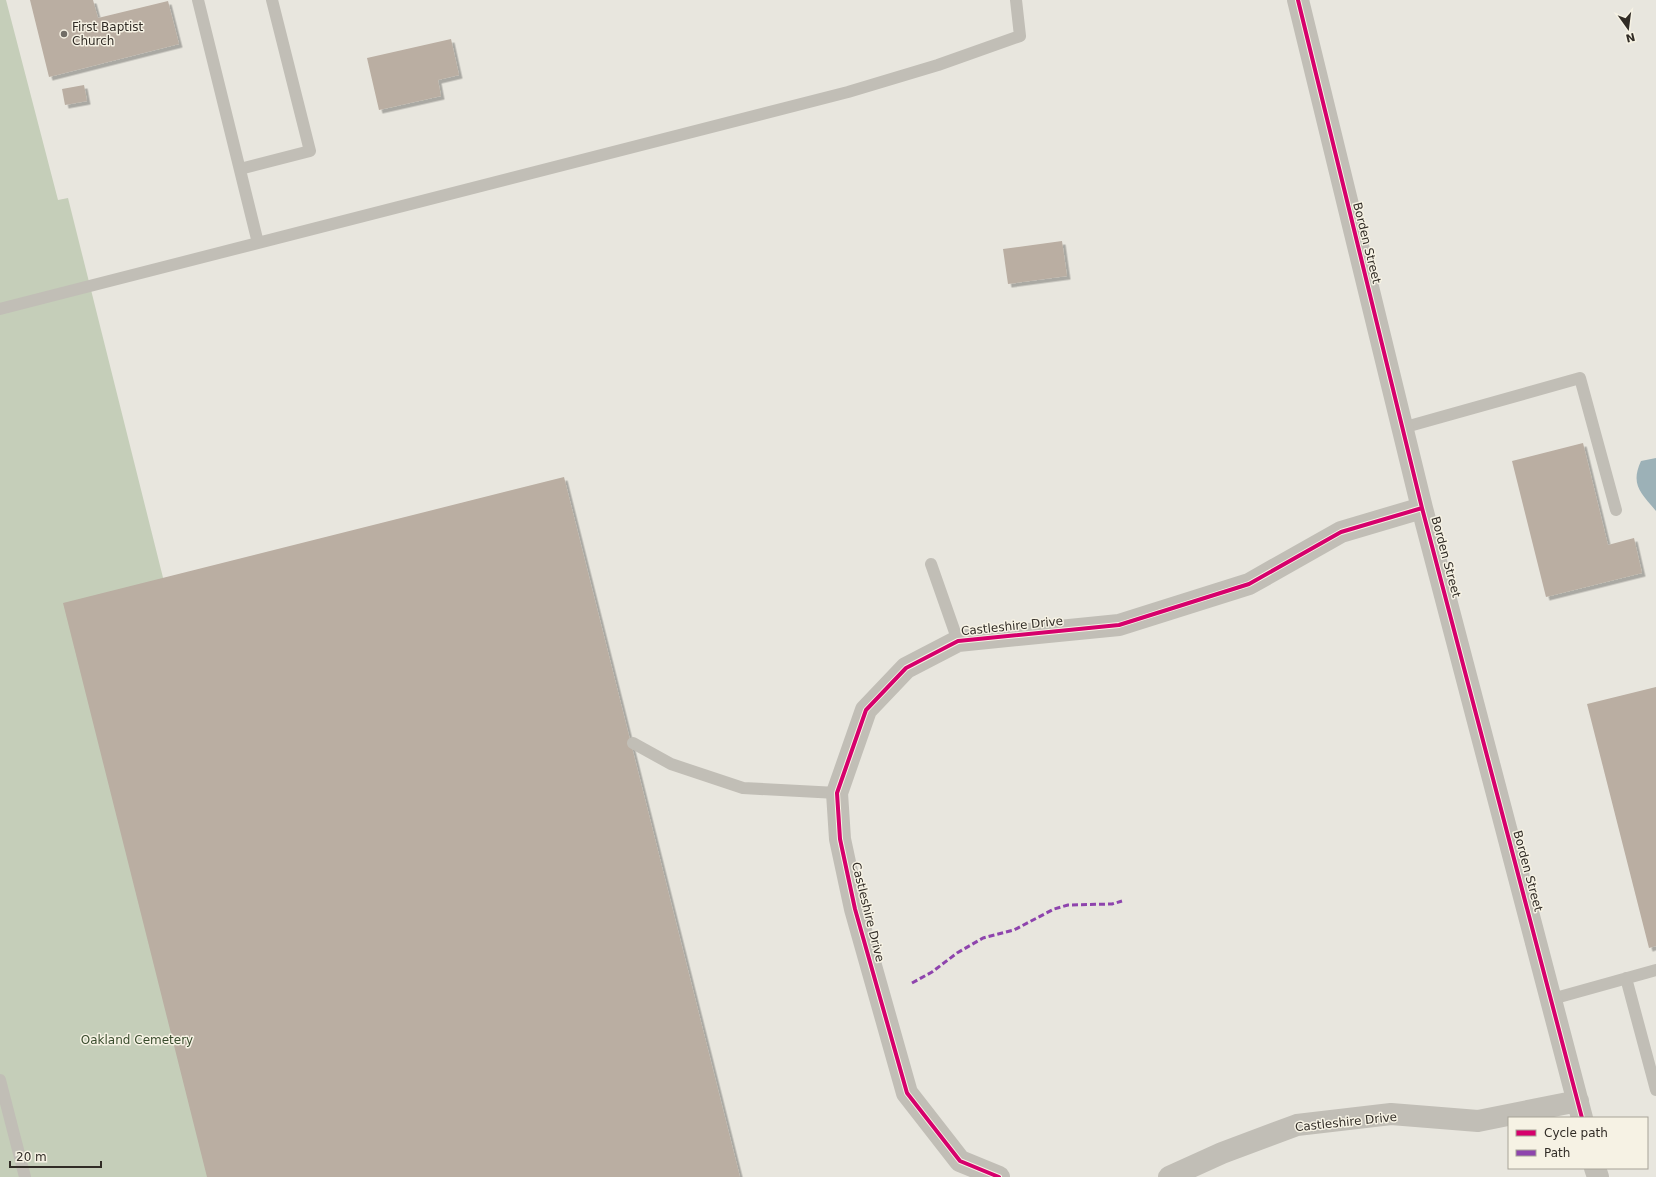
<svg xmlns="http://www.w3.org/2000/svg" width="1656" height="1177" font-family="'DejaVu Sans',sans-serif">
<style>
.green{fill:#c5ceb9}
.water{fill:#9cb1b7}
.building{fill:#baaea2;filter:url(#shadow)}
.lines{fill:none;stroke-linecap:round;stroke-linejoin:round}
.lane{stroke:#c1beb6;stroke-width:12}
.street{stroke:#c1beb6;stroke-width:22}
.quiet{stroke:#8e44ad;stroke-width:3;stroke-dasharray:6 3;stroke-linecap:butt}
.cycleway-casing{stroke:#f6f2e4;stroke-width:6}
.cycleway{stroke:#d6006c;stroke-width:4}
.poi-dot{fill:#716d66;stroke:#f6f2e4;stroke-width:1.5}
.labels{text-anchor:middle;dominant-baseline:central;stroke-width:3;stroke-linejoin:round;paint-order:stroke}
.poi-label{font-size:12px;fill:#312c26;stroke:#f6f2e4;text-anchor:start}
.street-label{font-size:12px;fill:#312c26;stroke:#f6f2e4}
.park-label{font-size:12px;fill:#394c2d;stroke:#f6f2e4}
</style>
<defs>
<filter id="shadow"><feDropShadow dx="3.5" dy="3.5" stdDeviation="0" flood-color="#0004"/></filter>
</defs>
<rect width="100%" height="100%" fill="#e8e6de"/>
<path class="green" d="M 0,0 L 6,0 L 58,200 L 68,198 L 313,1177 L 0,1177 Z"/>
<path class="water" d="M 1656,458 L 1656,511 C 1641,493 1630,485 1641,461 Z"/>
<path class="building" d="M 30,0 L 93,0 L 98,18 L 168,1 L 179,44 L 49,77 Z
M 451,39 L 459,75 L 438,80 L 441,96 L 379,110 L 367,58 Z
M 84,85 L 87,101 L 65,105 L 62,89 Z
M 1062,241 L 1067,276 L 1008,284 L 1003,249 Z
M 1583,443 L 1608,545 L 1634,538 L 1642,573 L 1546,597 L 1512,461 Z
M 564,477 L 740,1177 L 207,1177 L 63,603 Z
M 1656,687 L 1656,946 L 1649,948 L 1587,704 Z"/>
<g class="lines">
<path class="lane" d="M 198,0 L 258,243
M 240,169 L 310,151 L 272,0
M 0,309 L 848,92 L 938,65 L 1020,36 L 1016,0
M 1402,428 L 1580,378 L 1616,510
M 931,564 L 958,641
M 633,743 L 671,764 L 743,788 L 837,793
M 1626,978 L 1656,1090
M 1552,999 L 1656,970
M 0,1080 L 25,1177"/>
<path class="street" d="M 1298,0 L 1422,508 L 1582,1118
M 1595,1168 L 1598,1177
M 999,1177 L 960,1161 L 907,1093 L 855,909 L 840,839 L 837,793 L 866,710 L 906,668 L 958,641 L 1119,625 L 1249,584 L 1341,532 L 1422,508
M 1169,1177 L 1222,1153 L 1297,1125 L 1391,1114 L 1478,1121 L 1578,1101"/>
<path class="quiet" d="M 912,983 L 932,972 L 957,953 L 983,938 L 1014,930 L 1054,909 L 1068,905 L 1112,904 L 1122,901"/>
<g class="cycleway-casing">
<path id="cycleway" d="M 1298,0 L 1422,508 L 1582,1118
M 999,1177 L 960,1161 L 907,1093 L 855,909 L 840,839 L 837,793 L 866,710 L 906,668 L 958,641 L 1119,625 L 1249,584 L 1341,532 L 1422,508"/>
</g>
<use href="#cycleway" class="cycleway"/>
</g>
<circle class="poi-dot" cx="64" cy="34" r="4"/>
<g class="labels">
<g class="poi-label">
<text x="72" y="27">First Baptist<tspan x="72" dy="14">Church</tspan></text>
</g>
<g class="street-label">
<text transform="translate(1367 243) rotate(76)">Borden Street</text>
<text transform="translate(1446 557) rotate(75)">Borden Street</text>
<text transform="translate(1012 626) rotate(-6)">Castleshire Drive</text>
<text transform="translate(1528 871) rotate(75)">Borden Street</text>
<text transform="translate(868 912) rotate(76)">Castleshire Drive</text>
<text transform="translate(1346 1122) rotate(-6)">Castleshire Drive</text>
</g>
<g class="park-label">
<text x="137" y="1040">Oakland Cemetery</text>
</g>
</g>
<rect x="1508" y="1117" width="140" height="52" fill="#f6f2e4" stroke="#a7a398"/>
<rect x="1516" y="1130" width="20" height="6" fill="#d6006c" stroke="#a7a398"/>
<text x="1544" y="1137" font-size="12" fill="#312c26">Cycle path</text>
<rect x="1516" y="1150" width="20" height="6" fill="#8e44ad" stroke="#a7a398"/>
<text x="1544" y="1157" font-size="12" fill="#312c26">Path</text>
<g transform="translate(1628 28) rotate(166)" stroke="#f6f2e4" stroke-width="3" paint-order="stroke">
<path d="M0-3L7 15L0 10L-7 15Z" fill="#312c26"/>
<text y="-6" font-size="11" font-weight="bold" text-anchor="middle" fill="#312c26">N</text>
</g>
<path d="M10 1161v6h91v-6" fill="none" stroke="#312c26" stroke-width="2"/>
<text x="16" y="1161" font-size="12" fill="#312c26" stroke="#f6f2e4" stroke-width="3" paint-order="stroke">20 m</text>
</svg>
